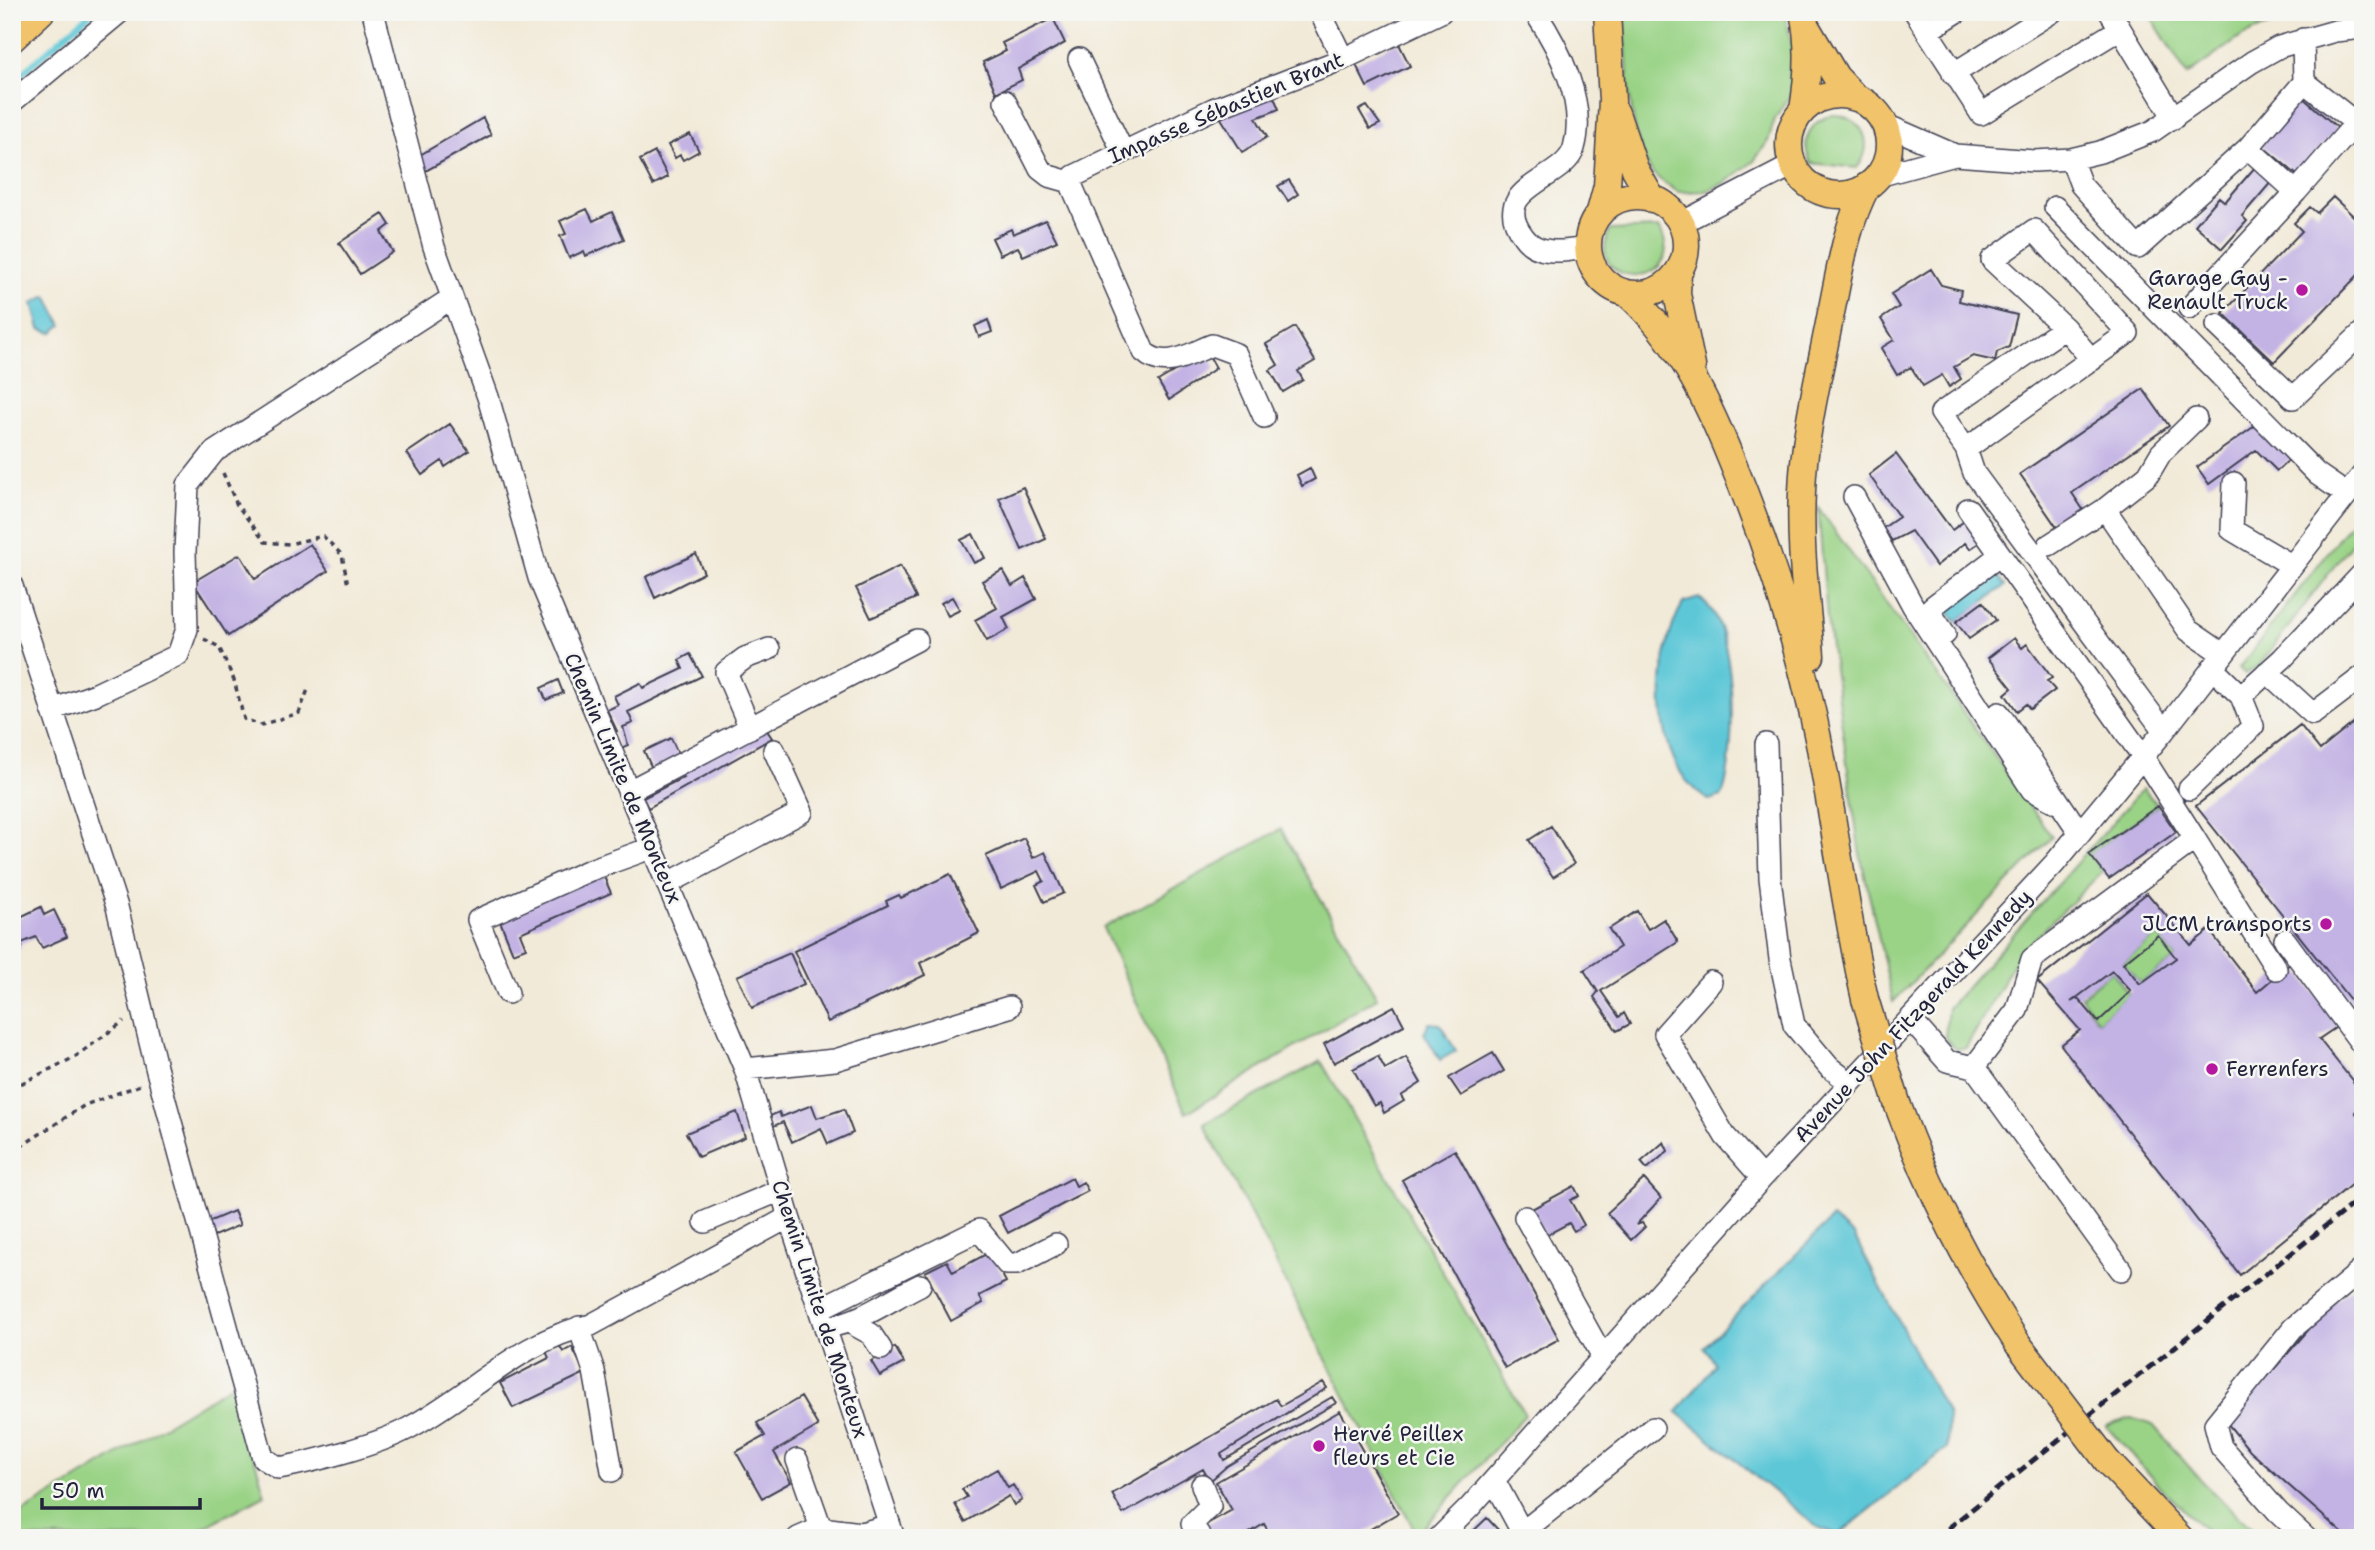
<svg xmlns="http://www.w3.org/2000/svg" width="2375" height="1550" font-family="'Shantell Sans',sans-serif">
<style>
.green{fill:#9ad386;stroke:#5e7a60;stroke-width:2}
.water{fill:#5dc7d7;stroke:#407489;stroke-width:2}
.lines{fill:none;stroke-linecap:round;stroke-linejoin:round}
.stream{stroke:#5dc7d7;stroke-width:6}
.building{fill:#c3b3e4;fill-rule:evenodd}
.minor-casing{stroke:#414053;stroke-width:24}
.major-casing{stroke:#414053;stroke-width:29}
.path{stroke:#414053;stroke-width:3.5;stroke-dasharray:5 5;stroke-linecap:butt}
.minor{stroke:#fff;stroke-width:21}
.major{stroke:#f1c36a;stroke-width:26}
.rail{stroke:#22223b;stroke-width:5;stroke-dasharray:10 5;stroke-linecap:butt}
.major-bridge-casing{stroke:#414053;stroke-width:29;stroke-linecap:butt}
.major-bridge{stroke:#f1c36a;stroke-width:26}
.poi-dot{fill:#b5179e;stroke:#f6f6f2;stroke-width:2.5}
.labels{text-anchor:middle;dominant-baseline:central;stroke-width:5;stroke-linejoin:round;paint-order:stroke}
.street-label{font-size:21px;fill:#22223b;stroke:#f6f6f2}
.poi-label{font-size:21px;fill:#22223b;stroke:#f6f6f2;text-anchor:end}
</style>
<rect width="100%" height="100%" fill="#f6f6f2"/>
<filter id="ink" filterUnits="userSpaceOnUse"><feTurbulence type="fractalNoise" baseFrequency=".0143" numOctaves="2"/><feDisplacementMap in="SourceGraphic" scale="14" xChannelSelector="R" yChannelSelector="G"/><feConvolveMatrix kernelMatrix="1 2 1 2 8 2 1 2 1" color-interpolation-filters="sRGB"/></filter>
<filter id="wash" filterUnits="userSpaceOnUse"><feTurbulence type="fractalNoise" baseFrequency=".00686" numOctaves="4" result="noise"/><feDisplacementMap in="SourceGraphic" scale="28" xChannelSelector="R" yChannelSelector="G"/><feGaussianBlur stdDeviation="1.57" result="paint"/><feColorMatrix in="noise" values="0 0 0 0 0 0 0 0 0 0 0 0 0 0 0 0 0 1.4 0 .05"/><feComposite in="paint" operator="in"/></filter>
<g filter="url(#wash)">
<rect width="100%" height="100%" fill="#f2ead8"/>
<path class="green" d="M 1625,12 L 1784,12 L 1797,64 L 1793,91 L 1775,119 L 1768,141 L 1754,161 L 1726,182 L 1706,191 L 1678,192 C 1670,186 1658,180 1652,172 C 1628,139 1626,53 1625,12 Z
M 2148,12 L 2303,12 L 2244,35 L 2187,75 Z
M 1831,115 C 1861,114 1877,143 1857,168 L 1811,163 C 1800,141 1809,123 1831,115 Z
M 1659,228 C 1693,289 1581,292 1610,230 Z
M 1818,507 L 2052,837 L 1893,1002 L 1859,849 L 1827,618 Z
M 2363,512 L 2363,537 L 2357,536 L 2258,667 L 2245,674 L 2239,668 L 2352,521 Z
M 2143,788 L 2158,806 L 2090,854 L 2103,871 L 2018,955 L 1966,1048 L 1956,1049 L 1945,1038 L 1948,1008 Z
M 1281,829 L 1377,998 L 1186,1113 L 1103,928 Z
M 2158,935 L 2176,958 L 2140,984 L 2123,963 Z
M 2112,971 L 2129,994 L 2098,1022 L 2081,997 Z
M 1321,1061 L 1525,1415 L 1417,1535 L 1204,1124 Z
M 233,1384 L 265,1495 L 184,1538 L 12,1538 L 12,1519 Z
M 2131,1418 L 2153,1425 L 2204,1484 L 2262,1538 L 2213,1538 L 2158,1485 L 2106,1426 Z"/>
<path class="water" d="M 47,296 L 62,325 L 52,333 L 40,329 L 33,303 Z
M 1996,572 L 2005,586 L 1956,622 L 1947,610 Z
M 1699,598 C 1740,621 1736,757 1722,796 L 1709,800 C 1649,767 1653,655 1683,603 Z
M 1429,1023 L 1440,1024 L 1456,1051 L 1440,1060 L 1424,1033 Z
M 1832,1218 L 1854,1236 L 1948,1415 L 1947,1448 L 1838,1535 L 1817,1527 L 1677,1412 L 1715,1364 L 1704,1347 Z"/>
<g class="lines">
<path class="stream" d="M 12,82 L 92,12"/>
</g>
<g id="blocks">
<path class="building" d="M 1053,18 L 1065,43 L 1018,69 L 1022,80 L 996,93 L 983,62 L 1006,51 L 1002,43 Z
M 1398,42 L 1410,66 L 1367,87 L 1355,63 Z
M 1273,95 L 1279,109 L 1256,118 L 1267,137 L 1242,152 L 1219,115 Z
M 2302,97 L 2338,128 L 2297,175 L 2261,145 Z
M 1367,106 L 1380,124 L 1370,129 L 1359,110 Z
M 483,118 L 491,135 L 420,174 L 415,158 Z
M 690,134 L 699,151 L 683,160 L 680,155 L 675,158 L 668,145 Z
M 655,152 L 668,177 L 653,185 L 640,160 Z
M 2256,166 L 2272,181 L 2242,216 L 2247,221 L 2222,249 L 2195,225 L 2219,197 L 2225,202 Z
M 1289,180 L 1298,194 L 1288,201 L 1278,186 Z
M 2333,197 L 2363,225 L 2363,270 L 2274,362 L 2223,313 L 2302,231 L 2294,223 L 2310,207 L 2317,213 Z
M 587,209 L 593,221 L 612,212 L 624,239 L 586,256 L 584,251 L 569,258 L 560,236 L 566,234 L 560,221 Z
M 383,214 L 390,225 L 381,232 L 393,252 L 360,274 L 339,243 Z
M 1046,220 L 1057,241 L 1023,256 L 1018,247 L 1000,255 L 992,238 L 1011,229 L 1013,234 Z
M 1931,269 L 1941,285 L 1961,290 L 1959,301 L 2017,315 L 2009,347 L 1997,352 L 1995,361 L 1973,356 L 1954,367 L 1961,379 L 1949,387 L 1942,375 L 1923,386 L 1911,367 L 1897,375 L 1881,348 L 1894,340 L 1881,319 L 1899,307 L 1891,294 Z
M 988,320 L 992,332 L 979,337 L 975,326 Z
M 1295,327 L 1315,361 L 1298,371 L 1303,380 L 1283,392 L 1270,370 L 1278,365 L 1266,344 Z
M 1207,352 L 1216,368 L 1169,400 L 1158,381 Z
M 2143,389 L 2169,426 L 2072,493 L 2084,511 L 2058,529 L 2020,474 Z
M 2259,423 L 2292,457 L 2277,471 L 2256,450 L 2209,484 L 2197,467 Z
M 450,424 L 469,451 L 445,467 L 442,461 L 422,475 L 407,453 Z
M 1896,454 L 1952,530 L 1967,519 L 1983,540 L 1970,549 L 1965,543 L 1936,566 L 1911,531 L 1892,541 L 1883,528 L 1899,517 L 1869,475 Z
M 1310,468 L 1315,479 L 1302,486 L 1297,475 Z
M 1023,487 L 1046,539 L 1022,550 L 999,498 Z
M 973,534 L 985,558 L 974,563 L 961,540 Z
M 310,544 L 328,571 L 228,636 L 193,582 L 240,554 L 255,579 Z
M 696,554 L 704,573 L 655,598 L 646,577 Z
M 900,566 L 916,598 L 871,618 L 856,588 Z
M 1003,570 L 1012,586 L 1025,578 L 1036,599 L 1003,617 L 1009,629 L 987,641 L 975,620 L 997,608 L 982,581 Z
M 952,597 L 960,610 L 948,616 L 941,603 Z
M 1983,602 L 1996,620 L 1969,639 L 1956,622 Z
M 2014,638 L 2022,648 L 2027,644 L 2052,678 L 2047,681 L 2055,690 L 2030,709 L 2026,704 L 2017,711 L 2005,694 L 2012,688 L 1988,658 Z
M 690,654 L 702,676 L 628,712 L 633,723 L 623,727 L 628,745 L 619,749 L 613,732 L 617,731 L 607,710 L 618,705 L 614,696 L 640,683 L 643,688 L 683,669 L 679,660 Z
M 558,680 L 563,693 L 546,700 L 541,688 Z
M 2363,715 L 2363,1016 L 2196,806 L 2300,725 L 2320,750 Z
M 766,729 L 772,738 L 648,808 L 643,798 L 684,777 L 680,770 Z
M 671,738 L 681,760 L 654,773 L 644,751 Z
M 2158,806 L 2176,832 L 2109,879 L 2089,854 Z
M 1551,826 L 1574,864 L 1553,877 L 1529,840 Z
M 1024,838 L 1033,858 L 1045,852 L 1064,893 L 1044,902 L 1036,885 L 1044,881 L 1039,871 L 1001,889 L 986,856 Z
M 602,872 L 611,893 L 520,933 L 526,948 L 513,953 L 498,916 Z
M 950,874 L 979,933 L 920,963 L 925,975 L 828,1022 L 794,951 L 888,905 L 886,901 L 899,895 L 901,898 Z
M 2147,893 L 2191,945 L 2209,930 L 2257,992 L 2292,962 L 2338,1026 L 2319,1039 L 2363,1094 L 2363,1104 L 2355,1112 L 2363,1121 L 2363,1175 L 2240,1275 L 2061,1045 L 2080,1030 L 2037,981 ZM 2158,935 L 2176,958 L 2140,984 L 2123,963 ZM 2112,971 L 2131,991 L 2098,1022 L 2078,998 L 2071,1002 Z
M 41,907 L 44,915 L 54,910 L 67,937 L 42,948 L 36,937 L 19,944 L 22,947 L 12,951 L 12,921 Z
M 1637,911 L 1648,929 L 1664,919 L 1678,942 L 1601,991 L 1619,1017 L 1624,1013 L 1630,1024 L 1617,1031 L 1594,997 L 1598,992 L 1584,970 L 1620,947 L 1609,929 Z
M 790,953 L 804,984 L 752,1008 L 737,976 Z
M 1394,1006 L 1404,1025 L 1334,1063 L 1324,1044 Z
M 1493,1053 L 1504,1071 L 1461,1096 L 1449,1078 Z
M 1378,1056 L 1385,1069 L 1406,1057 L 1421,1083 L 1401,1096 L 1404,1101 L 1384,1113 L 1380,1103 L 1374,1106 L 1353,1069 Z
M 812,1105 L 817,1118 L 844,1109 L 853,1133 L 828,1144 L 821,1128 L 792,1142 L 783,1122 L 771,1127 L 768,1117 L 779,1112 L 781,1117 Z
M 737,1112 L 745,1137 L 698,1157 L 686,1133 Z
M 1664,1142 L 1668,1151 L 1647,1169 L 1641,1162 Z
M 1455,1150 L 1559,1339 L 1505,1368 L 1402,1180 Z
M 1072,1178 L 1076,1186 L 1083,1182 L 1088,1191 L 1008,1233 L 999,1216 Z
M 1644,1179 L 1661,1198 L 1636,1225 L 1642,1223 L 1645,1227 L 1631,1240 L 1607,1213 Z
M 1574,1186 L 1579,1196 L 1570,1200 L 1584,1225 L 1574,1231 L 1569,1223 L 1545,1236 L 1530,1210 Z
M 234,1211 L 240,1225 L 214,1236 L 208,1222 Z
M 990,1252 L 1006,1282 L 979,1296 L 983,1303 L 951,1321 L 925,1272 L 947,1261 L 953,1272 Z
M 2363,1280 L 2363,1538 L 2348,1538 L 2250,1451 L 2227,1423 L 2331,1304 Z
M 558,1343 L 563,1352 L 572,1347 L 585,1373 L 513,1408 L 500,1383 L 549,1358 L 545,1349 Z
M 895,1347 L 904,1363 L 880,1376 L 871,1361 Z
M 1323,1382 L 1327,1388 L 1221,1454 L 1224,1460 L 1332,1397 L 1336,1403 L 1227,1466 L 1210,1481 L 1203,1469 L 1123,1514 L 1112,1494 L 1276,1399 L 1281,1406 Z
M 801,1397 L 818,1426 L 774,1452 L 791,1482 L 762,1498 L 736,1452 L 765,1436 L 757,1423 Z
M 1340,1411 L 1398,1513 L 1355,1538 L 1272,1538 L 1264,1524 L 1246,1535 L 1248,1538 L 1213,1538 L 1205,1525 L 1232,1510 L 1216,1482 Z
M 997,1469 L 1008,1488 L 1013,1485 L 1022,1500 L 1014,1505 L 1009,1496 L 965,1522 L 955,1504 L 967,1497 L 962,1489 Z
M 1487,1518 L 1502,1534 L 1498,1538 L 1466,1538 Z"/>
</g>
</g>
<g filter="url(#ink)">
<use href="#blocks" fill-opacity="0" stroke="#414053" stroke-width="2"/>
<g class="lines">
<g class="minor-casing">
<path id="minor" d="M 373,12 L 434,247 L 488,397 L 539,578 L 745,1069 L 789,1217 L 894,1538
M 1320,12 L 1343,59
M 1535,12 C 1559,48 1587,103 1574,148 C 1565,181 1487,187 1523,236 C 1537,257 1566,251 1587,248
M 1915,12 L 1927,31
M 1957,12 L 1927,31 L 1981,114 L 2120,29
M 2110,12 L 2174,118
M 2303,39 L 2304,82
M 1079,59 L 1122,150
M 1953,74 L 2052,12
M 1005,101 L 1040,169 L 1049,176 L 1070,182
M 12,102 L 120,12
M 1884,124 L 1955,155
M 2071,159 L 2081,185 L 2138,248 L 2248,148 L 2304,82 L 2356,123 L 2296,192 L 2248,148
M 1878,176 L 1955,155 L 2034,161 L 2071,159 L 2100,152 L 2153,131 L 2252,62 L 2279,47 L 2335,31 L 2363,28
M 2055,207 L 2317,474 L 2346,494
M 1681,223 L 1793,165
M 2189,308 L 2296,192
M 2217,325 L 2293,398 L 2363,332
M 2065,328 L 2092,360
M 1264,417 L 1236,354 L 1212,345 C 1189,354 1165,371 1144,352 L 1070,182 L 1074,176 L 1213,109 L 1343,59 L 1441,12
M 2196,419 L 2161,453 L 2148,475 L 2105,509 L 2188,630 L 2223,654
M 1966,449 L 1941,413 L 2065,328 L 1992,260 L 2034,230 L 2128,333 L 1966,449 L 1974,473 L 2164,731
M 2234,483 L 2232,530 L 2291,565
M 1854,497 L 1913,606 L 2032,790 L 2061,805
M 1968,509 L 2143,757 L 2195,839 L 2032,959 L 2017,1010 L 1974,1067
M 2049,545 L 2105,509
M 12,586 L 117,907 L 157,1071 L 263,1458 L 279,1468 C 312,1462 377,1445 407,1429 C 469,1397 521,1339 591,1325 L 789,1217
M 1945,634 L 1934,618 L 1932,607 L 2000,555
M 2212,668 L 2241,696 L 2282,659 L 2363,573
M 2267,672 L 2313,714 L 2363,676
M 52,710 L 96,694 L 178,655 L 187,629 L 185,552 L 188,485 L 214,452 L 452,298
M 1999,713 L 2080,833
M 750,728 L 726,672 L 745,658 L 769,649
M 1766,744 L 1770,878 L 1780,959 L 1794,1025 L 1829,1067 L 1850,1083
M 2189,789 L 2253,726 L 2241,696
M 629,791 L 917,640
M 2195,839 L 2276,969
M 667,884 L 802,812 L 774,750
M 2285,940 L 2363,1046
M 1711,982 L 1665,1034 L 1725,1136 L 1762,1178
M 508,993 L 478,920 L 590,870 L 651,848
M 1910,1019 L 1947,1061 L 1974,1067 L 2121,1270
M 745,1069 L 835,1060 L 1009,1007
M 1525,1217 L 1603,1357
M 705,1222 L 781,1190
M 821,1308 L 979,1230 L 1007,1264 L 1017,1264 L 1056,1244
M 851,1323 L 871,1334 L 881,1349
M 579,1327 L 594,1371 L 612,1471
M 827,1327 C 861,1322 889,1300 920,1285
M 797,1460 L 821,1528
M 1494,1480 L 1521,1530 L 1529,1537
M 798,1538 L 821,1528 L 861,1533 L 890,1525
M 1201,1538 L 1192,1524 L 1210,1506 L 1202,1485
M 1439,1538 L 1470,1507 L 1762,1178 L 2055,863 L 2164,731 L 2363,474
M 1515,1538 L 1653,1428
M 2306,1538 L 2278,1512 L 2221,1447 L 2215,1424 L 2293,1328 L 2363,1269"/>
</g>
<g class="major-casing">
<path id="major" d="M 1807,28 L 1836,77 L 1856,98
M 12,39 L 41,12
M1789 145a50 50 0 1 1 100 0a50 50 0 1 1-100 0Z
M 1803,110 C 1808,79 1810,44 1803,12
M 1616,113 L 1635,169 L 1652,199
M1588 245a49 49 0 1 1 98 0a49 49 0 1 1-98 0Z
M 1600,212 L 1607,186 L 1612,101 L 1607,12
M 1678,273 L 1677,294 L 1692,366
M 1628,294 C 1678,339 1706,398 1731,459 C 1770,553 1800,648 1820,748 C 1836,832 1846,916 1865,999
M 1811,656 C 1807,602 1799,546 1802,492 C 1804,431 1820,372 1831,313 C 1840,270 1846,225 1867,186
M 1898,1106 C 1931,1195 1967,1265 2018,1344
M 2107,1461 L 2180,1538"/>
</g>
<path class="path" d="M 223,473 L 237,505 L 265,542 L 289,544 L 323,536 L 342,555 L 348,585
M 204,639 L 219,647 L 234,680 L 244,719 L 261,725 L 299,713 L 309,687
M 12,1088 L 75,1057 L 124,1021
M 12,1152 L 85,1105 L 140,1085"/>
<use href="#minor" class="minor"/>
<use href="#major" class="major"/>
<path class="rail" d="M 1936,1538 L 2363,1196"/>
<g class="major-bridge-casing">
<path id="major-bridge" d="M 1865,999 L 1898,1106
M 2018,1344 L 2107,1461"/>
</g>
<use href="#major-bridge" class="major-bridge"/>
</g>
</g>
<g class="poi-dot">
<circle cx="2302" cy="290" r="7"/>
<circle cx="2326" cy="924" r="7"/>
<circle cx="2212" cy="1069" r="7"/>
<circle cx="1319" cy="1446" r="7"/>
</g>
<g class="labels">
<g class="street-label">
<text transform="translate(1226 108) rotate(-23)">Impasse Sébastien Brant</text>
<text transform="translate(623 778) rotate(67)">Chemin Limite de Monteux</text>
<text transform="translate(1913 1016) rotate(-47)">Avenue John Fitzgerald Kennedy</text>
<text transform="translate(820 1309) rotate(72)">Chemin Limite de Monteux</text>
</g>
<g class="poi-label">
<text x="2288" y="278">Garage Gay -<tspan x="2288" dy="24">Renault Truck</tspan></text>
<text x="2312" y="924">JLCM transports</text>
<text x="2226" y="1069" text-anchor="start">Ferrenfers</text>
<text x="1333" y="1434" text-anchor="start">Hervé Peillex<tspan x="1333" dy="24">fleurs et Cie</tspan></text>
</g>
</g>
<rect width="2375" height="1550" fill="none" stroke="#f6f6f2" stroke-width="42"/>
<path d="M42 1498v10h158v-10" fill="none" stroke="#22223b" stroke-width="3.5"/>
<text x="52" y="1498" font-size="21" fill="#22223b" stroke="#f6f6f2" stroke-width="5" paint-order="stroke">50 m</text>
</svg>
